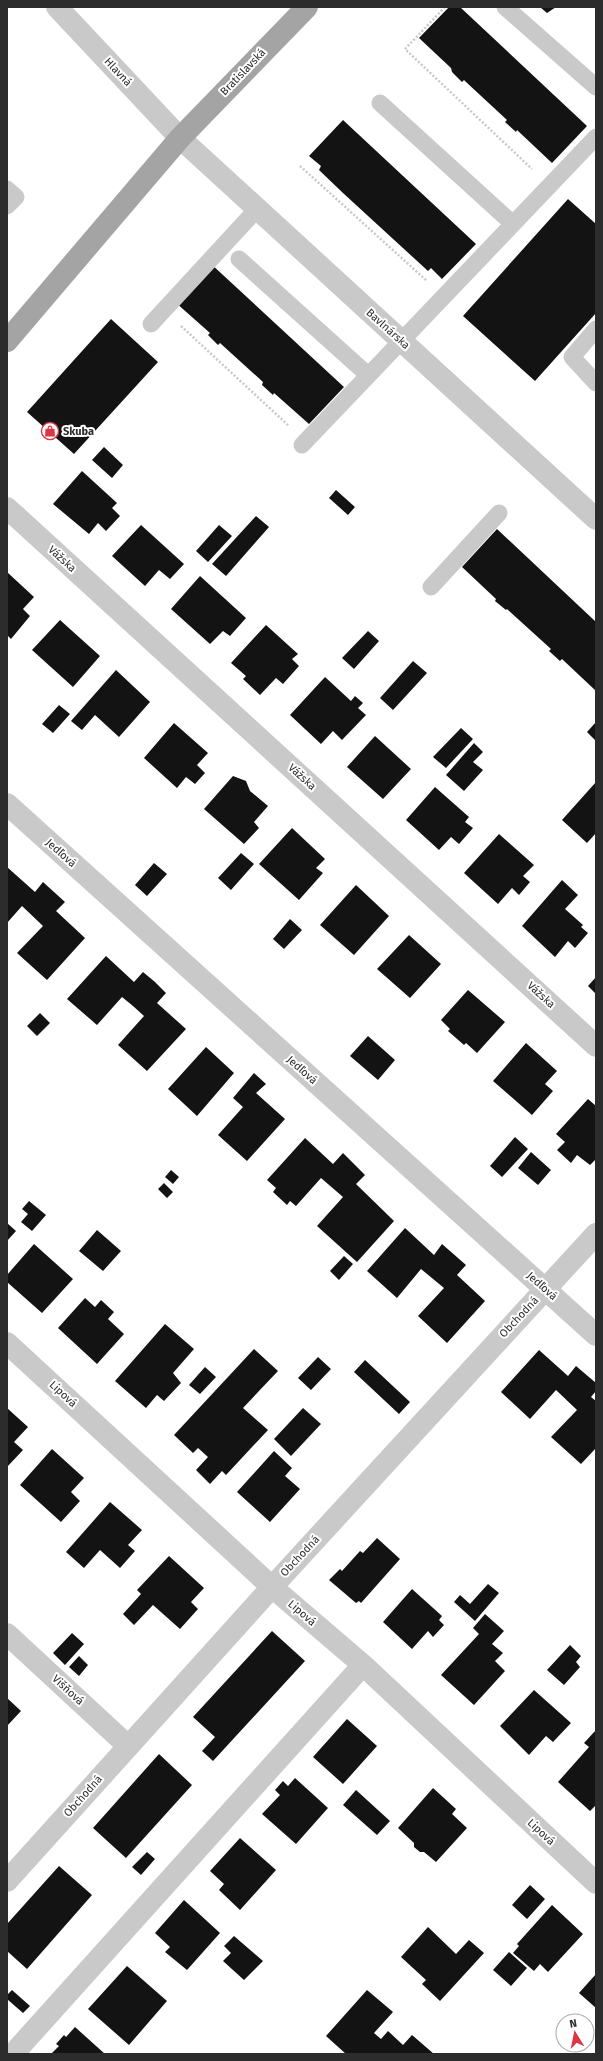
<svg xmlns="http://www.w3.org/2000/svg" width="603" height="2061" font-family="'Fira Sans',sans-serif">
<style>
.building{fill:#131313}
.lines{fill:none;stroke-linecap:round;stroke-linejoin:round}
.path{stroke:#c9c9c9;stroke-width:2.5;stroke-dasharray:2 2;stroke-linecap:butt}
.lane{stroke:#c9c9c9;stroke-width:17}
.street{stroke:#c9c9c9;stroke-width:22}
.primary{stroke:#a4a4a4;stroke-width:22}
.labels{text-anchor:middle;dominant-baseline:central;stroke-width:4;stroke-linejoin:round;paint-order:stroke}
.street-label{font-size:11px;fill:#2c2c2c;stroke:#fff}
.poi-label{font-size:11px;font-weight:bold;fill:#2c2c2c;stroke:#fff;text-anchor:start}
</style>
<rect width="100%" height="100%" fill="#fff"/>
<path class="building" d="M 449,7 L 460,7 L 587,126 L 552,163 L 517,130 L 516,132 L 505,122 L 507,120 L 466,82 L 464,80 L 462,82 L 452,72 L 451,68 L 419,38 Z
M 540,7 L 556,7 L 547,13 Z
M 343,120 L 476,244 L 442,279 L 431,268 L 428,271 L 343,193 L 319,170 L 321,166 L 309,156 Z
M 568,199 L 596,224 L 596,313 L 535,381 L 463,316 Z
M 210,263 L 344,387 L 309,424 L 274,393 L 273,395 L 262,385 L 263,382 L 220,343 L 218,345 L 208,335 L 210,333 L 175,302 Z
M 111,319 L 158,362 L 74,454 L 27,412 Z
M 104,447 L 123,465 L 112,478 L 92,460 Z
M 82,471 L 117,503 L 112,508 L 120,516 L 106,531 L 98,523 L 89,534 L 53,504 Z
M 336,490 L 355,507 L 348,515 L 329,498 Z
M 256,516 L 269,527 L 226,576 L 212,564 Z
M 141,525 L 184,564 L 170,579 L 159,570 L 145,586 L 112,556 Z
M 219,525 L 232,536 L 208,562 L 196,551 Z
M 497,529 L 596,622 L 596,691 L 562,659 L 560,661 L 549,651 L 551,649 L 507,609 L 506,610 L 495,601 L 496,599 L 462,567 Z
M 7,572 L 34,597 L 23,609 L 30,616 L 11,639 L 7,635 Z
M 200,576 L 246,618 L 230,636 L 223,631 L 210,644 L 171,609 Z
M 60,620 L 100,656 L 73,687 L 32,650 Z
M 266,625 L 298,654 L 292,659 L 299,666 L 283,684 L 276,678 L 260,695 L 243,679 L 246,676 L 231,663 Z
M 368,631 L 379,641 L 354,669 L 342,658 Z
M 413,661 L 427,673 L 393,710 L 380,698 Z
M 116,670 L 150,702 L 119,737 L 95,715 L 82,730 L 71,721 Z
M 325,677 L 351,701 L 355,696 L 363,703 L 358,708 L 366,715 L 342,740 L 333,731 L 321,744 L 290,715 Z
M 59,705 L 70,714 L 53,733 L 42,724 Z
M 596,722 L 596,741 L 587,732 Z
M 174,723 L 208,753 L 197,765 L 205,773 L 195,784 L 186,777 L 177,788 L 144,758 Z
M 461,728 L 473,739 L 446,768 L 433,757 Z
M 375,736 L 411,769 L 383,799 L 347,767 Z
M 474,743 L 483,752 L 473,762 L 483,770 L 464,791 L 446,775 Z
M 233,776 L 246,781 L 250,791 L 268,806 L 254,822 L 259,828 L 244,844 L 204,809 Z
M 596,782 L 596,833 L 587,843 L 562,820 Z
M 435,787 L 469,817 L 465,822 L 473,828 L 459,844 L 451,837 L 439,850 L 406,820 Z
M 292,828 L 325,859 L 316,868 L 323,873 L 299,900 L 259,864 Z
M 499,834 L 534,865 L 523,876 L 530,882 L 519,895 L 512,888 L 498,904 L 464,873 Z
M 241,853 L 254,864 L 231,890 L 218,878 Z
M 154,863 L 167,874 L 147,896 L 135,885 Z
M 7,867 L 35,892 L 43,882 L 65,902 L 56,911 L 85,938 L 47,980 L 17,953 L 43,926 L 22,906 L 7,923 Z
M 562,880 L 578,895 L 565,909 L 583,925 L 581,927 L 588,933 L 575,948 L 568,941 L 555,957 L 522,926 Z
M 356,885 L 389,916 L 354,955 L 320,925 Z
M 290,919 L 302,930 L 284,949 L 273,939 Z
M 409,935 L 441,964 L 410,998 L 377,969 Z
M 106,956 L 134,982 L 143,972 L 155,982 L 166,993 L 157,1003 L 186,1029 L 147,1071 L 118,1045 L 144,1016 L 133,1006 L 122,997 L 97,1025 L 67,999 Z
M 596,977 L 596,994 L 588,986 Z
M 468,990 L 505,1022 L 477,1053 L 466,1043 L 464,1045 L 448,1031 L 450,1029 L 441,1020 Z
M 40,1013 L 50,1023 L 37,1036 L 27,1026 Z
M 368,1036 L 395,1060 L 378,1080 L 350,1056 Z
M 526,1043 L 557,1071 L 545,1084 L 553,1091 L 532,1115 L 493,1081 Z
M 206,1047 L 234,1073 L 197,1116 L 168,1089 Z
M 254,1073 L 266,1084 L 256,1093 L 285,1119 L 247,1161 L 218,1135 L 243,1107 L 233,1098 Z
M 588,1099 L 596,1106 L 596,1159 L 590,1165 L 577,1155 L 571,1163 L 557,1150 L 565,1142 L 556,1134 Z
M 515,1137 L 528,1149 L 502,1177 L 490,1166 Z
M 305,1138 L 333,1164 L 343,1153 L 365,1175 L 356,1184 L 394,1221 L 357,1262 L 317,1226 L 343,1197 L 321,1178 L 296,1206 L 290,1201 L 287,1205 L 273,1192 L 276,1188 L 267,1180 Z
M 531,1152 L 551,1170 L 538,1185 L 518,1168 Z
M 171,1170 L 179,1177 L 173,1184 L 165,1177 Z
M 164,1183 L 173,1192 L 167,1198 L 158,1189 Z
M 29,1201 L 46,1215 L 32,1231 L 21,1222 L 28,1214 L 22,1209 Z
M 7,1223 L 16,1231 L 7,1241 Z
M 405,1228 L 434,1255 L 442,1244 L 466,1265 L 457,1275 L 485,1301 L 447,1343 L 418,1316 L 444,1288 L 421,1269 L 397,1298 L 367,1271 Z
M 97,1230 L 121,1251 L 103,1271 L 79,1251 Z
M 34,1244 L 73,1279 L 42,1313 L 7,1282 L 7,1275 Z
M 344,1256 L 353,1264 L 339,1280 L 330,1271 Z
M 85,1298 L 95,1307 L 101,1300 L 114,1312 L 108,1319 L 124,1334 L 97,1364 L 58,1328 Z
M 165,1324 L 194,1349 L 173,1373 L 181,1383 L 164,1401 L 157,1395 L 146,1408 L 115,1381 Z
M 254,1349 L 278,1371 L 243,1408 L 268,1430 L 226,1475 L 222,1471 L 210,1484 L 196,1470 L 208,1457 L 198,1448 L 193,1453 L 174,1435 Z
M 539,1350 L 568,1376 L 576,1366 L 596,1383 L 596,1391 L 591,1397 L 596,1401 L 596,1448 L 581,1464 L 551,1437 L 577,1410 L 556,1390 L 530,1419 L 501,1392 Z
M 318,1357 L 331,1369 L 311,1390 L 298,1378 Z
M 365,1360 L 410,1402 L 399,1414 L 354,1372 Z
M 205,1367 L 216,1377 L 200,1394 L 189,1385 Z
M 7,1408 L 28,1427 L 14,1442 L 23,1450 L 7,1467 Z
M 303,1408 L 321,1424 L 291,1456 L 274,1439 Z
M 52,1449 L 84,1478 L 71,1492 L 80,1501 L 61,1522 L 20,1485 Z
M 274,1451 L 292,1468 L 285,1476 L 300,1489 L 270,1522 L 237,1492 Z
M 110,1502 L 142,1530 L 128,1545 L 135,1551 L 120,1568 L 100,1550 L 84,1568 L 66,1552 Z
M 377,1538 L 400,1559 L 361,1603 L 359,1601 L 356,1603 L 329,1580 L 340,1569 L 342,1571 L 360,1551 L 363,1553 Z
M 169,1556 L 204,1588 L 191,1602 L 198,1609 L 180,1629 L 153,1605 L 134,1625 L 123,1614 L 141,1594 L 137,1590 Z
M 488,1584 L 499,1593 L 475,1621 L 454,1602 L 460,1595 L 470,1604 Z
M 412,1589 L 442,1616 L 439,1620 L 444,1625 L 433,1637 L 428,1631 L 412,1649 L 383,1622 Z
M 485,1614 L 504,1631 L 492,1644 L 503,1653 L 495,1661 L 505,1671 L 474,1705 L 441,1675 L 479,1634 L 473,1628 Z
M 272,1631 L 305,1661 L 213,1761 L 202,1751 L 215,1737 L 193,1717 Z
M 72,1633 L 84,1644 L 65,1665 L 53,1653 Z
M 570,1645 L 581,1656 L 576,1662 L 580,1667 L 564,1685 L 547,1670 Z
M 79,1656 L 88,1665 L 79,1676 L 69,1667 Z
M 534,1690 L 571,1723 L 553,1742 L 546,1736 L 529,1755 L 500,1726 Z
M 7,1698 L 21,1711 L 7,1726 Z
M 347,1719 L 377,1746 L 343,1784 L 313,1757 Z
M 596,1730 L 596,1805 L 590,1811 L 558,1782 L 589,1747 L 584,1743 Z
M 159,1754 L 192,1785 L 126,1858 L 93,1828 Z
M 295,1778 L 328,1808 L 296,1844 L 262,1814 L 280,1795 L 275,1790 L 283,1781 L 288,1786 Z
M 433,1788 L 456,1809 L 452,1814 L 467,1828 L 436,1862 L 424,1852 L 420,1852 L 414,1847 L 414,1843 L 398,1828 Z
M 356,1790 L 390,1821 L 377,1835 L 343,1805 Z
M 240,1838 L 276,1870 L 240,1910 L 219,1890 L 224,1884 L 210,1871 Z
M 147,1852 L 155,1859 L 141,1875 L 132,1867 Z
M 59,1866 L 92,1895 L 27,1969 L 7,1951 L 7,1924 Z
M 530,1885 L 545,1899 L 527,1919 L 512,1905 Z
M 184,1900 L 220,1933 L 187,1970 L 165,1952 L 170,1947 L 155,1933 Z
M 552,1905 L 583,1934 L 548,1972 L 540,1964 L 534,1971 L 513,1953 L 519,1946 L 517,1944 Z
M 428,1927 L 456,1954 L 469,1940 L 484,1953 L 440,2001 L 422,1984 L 426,1980 L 401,1957 Z
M 234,1936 L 263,1961 L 244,1980 L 223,1961 L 231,1953 L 224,1946 Z
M 509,1952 L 527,1968 L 511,1986 L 493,1970 Z
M 127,1966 L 167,2001 L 129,2045 L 88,2009 Z
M 596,1974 L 596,2008 L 579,1993 Z
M 12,1990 L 30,2006 L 23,2013 L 7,1999 L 7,1995 Z
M 367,1990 L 393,2012 L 374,2033 L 381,2039 L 388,2031 L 403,2045 L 412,2035 L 434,2054 L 346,2054 L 326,2036 Z
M 75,2027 L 105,2054 L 51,2054 L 59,2046 L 56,2044 L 64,2035 L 66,2037 Z"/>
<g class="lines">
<path class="path" d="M 445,7 L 405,49 L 532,169
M 300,166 L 427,281
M 181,326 L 289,426"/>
<path class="lane" d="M 505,7 L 596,87
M 380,103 L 513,224
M 7,189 L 16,197 L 7,206
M 239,259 L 368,375
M 151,324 L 257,209
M 596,329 L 572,357 L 596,383
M 302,445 L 596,137
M 431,587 L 499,513"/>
<path class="street" d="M 57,7 L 180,138 L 596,519
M 7,508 L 596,1046
M 7,804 L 596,1335
M 7,1343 L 272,1587 L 363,1665 L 596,1883
M 7,1634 L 128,1746
M 7,1881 L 272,1587 L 596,1234
M 13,2054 L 363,1665"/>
<path class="primary" d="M 7,341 L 180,138 L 307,7"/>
</g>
<defs>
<g id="shop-ring" transform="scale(0.9)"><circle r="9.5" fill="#fff" stroke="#dc3543" stroke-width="1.5"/><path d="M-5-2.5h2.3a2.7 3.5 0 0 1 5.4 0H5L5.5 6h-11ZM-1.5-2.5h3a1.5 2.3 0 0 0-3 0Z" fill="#dc3543"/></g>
</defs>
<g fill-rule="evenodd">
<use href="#shop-ring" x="50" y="431"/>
</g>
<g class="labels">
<g class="street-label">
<text transform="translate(118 72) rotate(47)">Hlavná</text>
<text transform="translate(243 72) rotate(-46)">Bratislavská</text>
<text transform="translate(388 329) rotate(42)">Bavlnárska</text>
<text transform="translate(62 559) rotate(42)">Vážska</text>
<text transform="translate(302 777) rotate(42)">Vážska</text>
<text transform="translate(61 853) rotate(42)">Jedľová</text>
<text transform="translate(541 995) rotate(42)">Vážska</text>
<text transform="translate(302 1070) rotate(42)">Jedľová</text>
<text transform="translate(542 1286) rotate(42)">Jedľová</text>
<text transform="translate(519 1317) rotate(-47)">Obchodná</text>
<text transform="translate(63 1394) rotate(43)">Lipová</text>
<text transform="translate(300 1556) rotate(-47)">Obchodná</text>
<text transform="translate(302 1613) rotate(41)">Lipová</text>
<text transform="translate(68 1690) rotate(43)">Višňová</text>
<text transform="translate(83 1796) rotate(-48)">Obchodná</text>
<text transform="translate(541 1832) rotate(43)">Lipová</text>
</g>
<g class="poi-label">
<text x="63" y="431">Skuba</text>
</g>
</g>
<rect width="603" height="2061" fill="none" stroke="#2c2c2c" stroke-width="16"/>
<g transform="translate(575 2033) rotate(350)"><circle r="19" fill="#ffffff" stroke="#ababab"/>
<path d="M0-3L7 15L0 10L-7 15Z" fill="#dc3543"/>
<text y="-6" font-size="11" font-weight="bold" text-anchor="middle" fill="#2c2c2c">N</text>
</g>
</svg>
